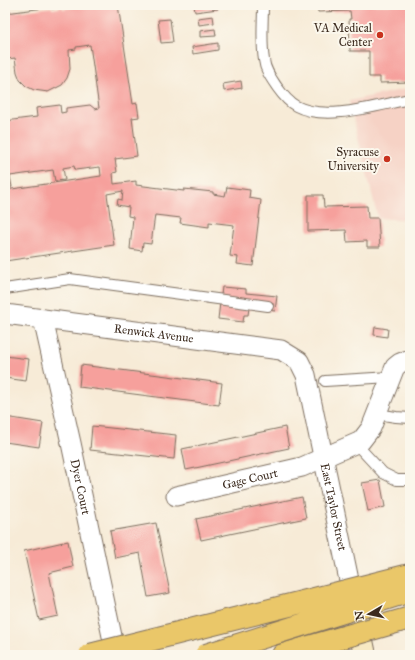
<svg xmlns="http://www.w3.org/2000/svg" width="415" height="660" font-family="'IM FELL Great Primer',serif">
<style>
.built{fill:#f6d2c5}
.building{fill:#f6a09c}
.lines{fill:none;stroke-linecap:round;stroke-linejoin:round}
.lane-casing{stroke:#7d6e5f;stroke-width:12}
.street-casing{stroke:#7d6e5f;stroke-width:21}
.secondary-casing{stroke:#7d6e5f;stroke-width:24}
.highway-casing{stroke:#7d6e5f;stroke-width:24}
.lane{stroke:#fff;stroke-width:10}
.street{stroke:#fff;stroke-width:19}
.secondary{stroke:#f7e9c3;stroke-width:22}
.highway{stroke:#eac769;stroke-width:22}
.highway-bridge-casing{stroke:#7d6e5f;stroke-width:24;stroke-linecap:butt}
.highway-bridge{stroke:#eac769;stroke-width:22}
.poi-dot{fill:#c8321e;stroke:#fbf7ec;stroke-width:1.5}
.labels{text-anchor:middle;dominant-baseline:central;stroke-width:4;stroke-linejoin:round;paint-order:stroke}
.poi-label{font-size:12px;fill:#3b2a1e;stroke:#fbf7ec;text-anchor:end}
.street-label{font-size:12px;fill:#3b2a1e;stroke:#fbf7ec}
</style>
<rect width="100%" height="100%" fill="#fbf7ec"/>
<filter id="ink" filterUnits="userSpaceOnUse"><feTurbulence type="fractalNoise" baseFrequency=".025" numOctaves="2"/><feDisplacementMap in="SourceGraphic" scale="8" xChannelSelector="R" yChannelSelector="G"/><feConvolveMatrix kernelMatrix="1 2 1 2 8 2 1 2 1" color-interpolation-filters="sRGB"/></filter>
<filter id="wash" filterUnits="userSpaceOnUse"><feTurbulence type="fractalNoise" baseFrequency=".012" numOctaves="4" result="noise"/><feDisplacementMap in="SourceGraphic" scale="16" xChannelSelector="R" yChannelSelector="G"/><feGaussianBlur stdDeviation="0.9" result="paint"/><feColorMatrix in="noise" values="0 0 0 0 0 0 0 0 0 0 0 0 0 0 0 0 0 1.4 0 .05"/><feComposite in="paint" operator="in"/></filter>
<g filter="url(#wash)">
<rect width="100%" height="100%" fill="#f7ebd7"/>
<path class="built" d="M 410,88 L 410,220 L 378,218 L 349,101 Z"/>
<g id="blocks">
<path class="building" d="M 85,5 L 118,5 L 133,104 L 137,103 L 139,117 L 132,118 L 137,156 L 115,159 L 117,172 L 113,173 L 114,184 L 136,181 L 136,185 L 184,191 L 184,189 L 213,192 L 213,194 L 225,196 L 227,187 L 250,190 L 249,198 L 261,200 L 253,266 L 237,264 L 238,257 L 230,256 L 234,225 L 209,222 L 209,227 L 180,223 L 181,218 L 155,215 L 151,244 L 143,243 L 142,251 L 130,249 L 133,217 L 128,216 L 129,207 L 117,205 L 118,199 L 122,200 L 123,191 L 107,194 L 114,245 L 5,261 L 5,190 L 101,176 L 100,167 L 75,170 L 74,166 L 63,168 L 65,180 L 55,181 L 53,170 L 10,176 L 12,187 L 5,188 L 5,121 L 37,117 L 36,108 L 60,105 L 61,113 L 66,112 L 66,108 L 90,105 L 95,109 L 99,108 L 90,45 L 76,47 L 76,49 L 69,50 L 70,69 L 67,78 L 62,85 L 48,92 L 34,90 L 26,86 L 20,80 L 17,72 L 15,58 L 7,59 L 6,57 L 5,57 L 5,18 L 7,17 L 6,13 L 52,7 L 52,9 L 63,7 L 63,9 Z
M 194,5 L 217,5 L 218,9 L 195,12 Z
M 317,5 L 410,5 L 410,82 L 380,83 L 380,77 L 369,77 L 369,51 L 350,51 L 349,19 L 351,19 L 350,11 L 318,12 Z
M 213,16 L 214,23 L 199,25 L 198,18 Z
M 170,19 L 173,42 L 161,43 L 158,20 Z
M 215,29 L 216,36 L 200,37 L 200,31 Z
M 218,43 L 218,50 L 193,54 L 192,47 Z
M 241,81 L 242,88 L 224,91 L 223,84 Z
M 308,195 L 323,195 L 324,207 L 367,206 L 368,218 L 378,218 L 380,247 L 367,247 L 367,241 L 347,242 L 346,230 L 308,231 Z
M 222,287 L 246,289 L 246,293 L 277,296 L 275,311 L 249,308 L 248,315 L 244,315 L 243,322 L 218,319 Z
M 375,327 L 388,329 L 387,337 L 374,335 Z
M 5,356 L 29,359 L 26,381 L 5,378 Z
M 81,365 L 222,383 L 219,405 L 79,387 Z
M 5,417 L 43,423 L 39,447 L 5,442 Z
M 92,426 L 176,435 L 174,459 L 90,450 Z
M 285,427 L 289,448 L 186,470 L 182,449 Z
M 380,480 L 385,507 L 368,511 L 362,483 Z
M 302,497 L 306,518 L 201,540 L 196,519 Z
M 156,523 L 170,593 L 148,597 L 140,553 L 115,558 L 110,531 Z
M 68,541 L 73,567 L 49,573 L 58,616 L 39,620 L 24,551 Z"/>
</g>
</g>
<g filter="url(#ink)">
<use href="#blocks" fill-opacity="0" stroke="#7d6e5f" stroke-width="1"/>
<g class="lines">
<g class="lane-casing">
<path id="lane" d="M 263,5 C 263,23 261,42 264,60 C 265,70 271,78 277,87 C 282,94 288,102 296,106 C 326,122 378,105 410,99
M 5,289 L 70,279 L 268,306
M 325,381 L 390,377
M 377,414 L 396,417 L 410,418
M 356,444 L 383,473 L 397,480 L 410,480"/>
</g>
<g class="street-casing">
<g id="street">
<path id="s1" d="M 5,314 L 281,350 L 299,361 L 306,375 L 354,604"/>
<path id="s2" d="M 43,319 L 71,443 L 116,655"/>
<path id="s3" d="M 176,496 L 302,467 L 361,441 L 371,428 L 395,367 L 400,363 L 410,359"/>
</g>
</g>
<g class="secondary-casing">
<path id="secondary" d="M 357,617 L 365,655"/>
</g>
<g class="highway-casing">
<path id="highway" d="M 283,655 L 309,647"/>
</g>
<use href="#lane" class="lane"/>
<use href="#street" class="street"/>
<use href="#secondary" class="secondary"/>
<use href="#highway" class="highway"/>
<g class="highway-bridge-casing">
<path id="highway-bridge" d="M 309,647 L 410,618
M 90,655 L 410,575
M 206,655 L 410,591"/>
</g>
<use href="#highway-bridge" class="highway-bridge"/>
</g>
</g>
<g class="poi-dot">
<circle cx="380" cy="35" r="4"/>
<circle cx="387" cy="159" r="4"/>
</g>
<g class="labels">
<g class="poi-label">
<text x="372" y="28">VA Medical<tspan x="372" dy="14">Center</tspan></text>
<text x="379" y="152">Syracuse<tspan x="379" dy="14">University</tspan></text>
</g>
<g class="street-label">
<text stroke="none"><textPath href="#s1" startOffset="150">Renwick Avenue</textPath></text>
<text stroke="none"><textPath href="#s3" startOffset="76">Gage Court</textPath></text>
<text stroke="none"><textPath href="#s2" startOffset="172">Dyer Court</textPath></text>
<text stroke="none"><textPath href="#s1" startOffset="450">East Taylor Street</textPath></text>
</g>
</g>
<rect width="415" height="660" fill="none" stroke="#fbf7ec" stroke-width="20"/>
<g transform="translate(369 614) rotate(261)" stroke="#fbf7ec" stroke-width="3" paint-order="stroke">
<path d="M0-3L7 15L0 10L-7 15Z" fill="#3b2a1e"/>
<text y="-6" font-size="11" font-weight="bold" text-anchor="middle" fill="#3b2a1e">N</text>
</g>
</svg>
